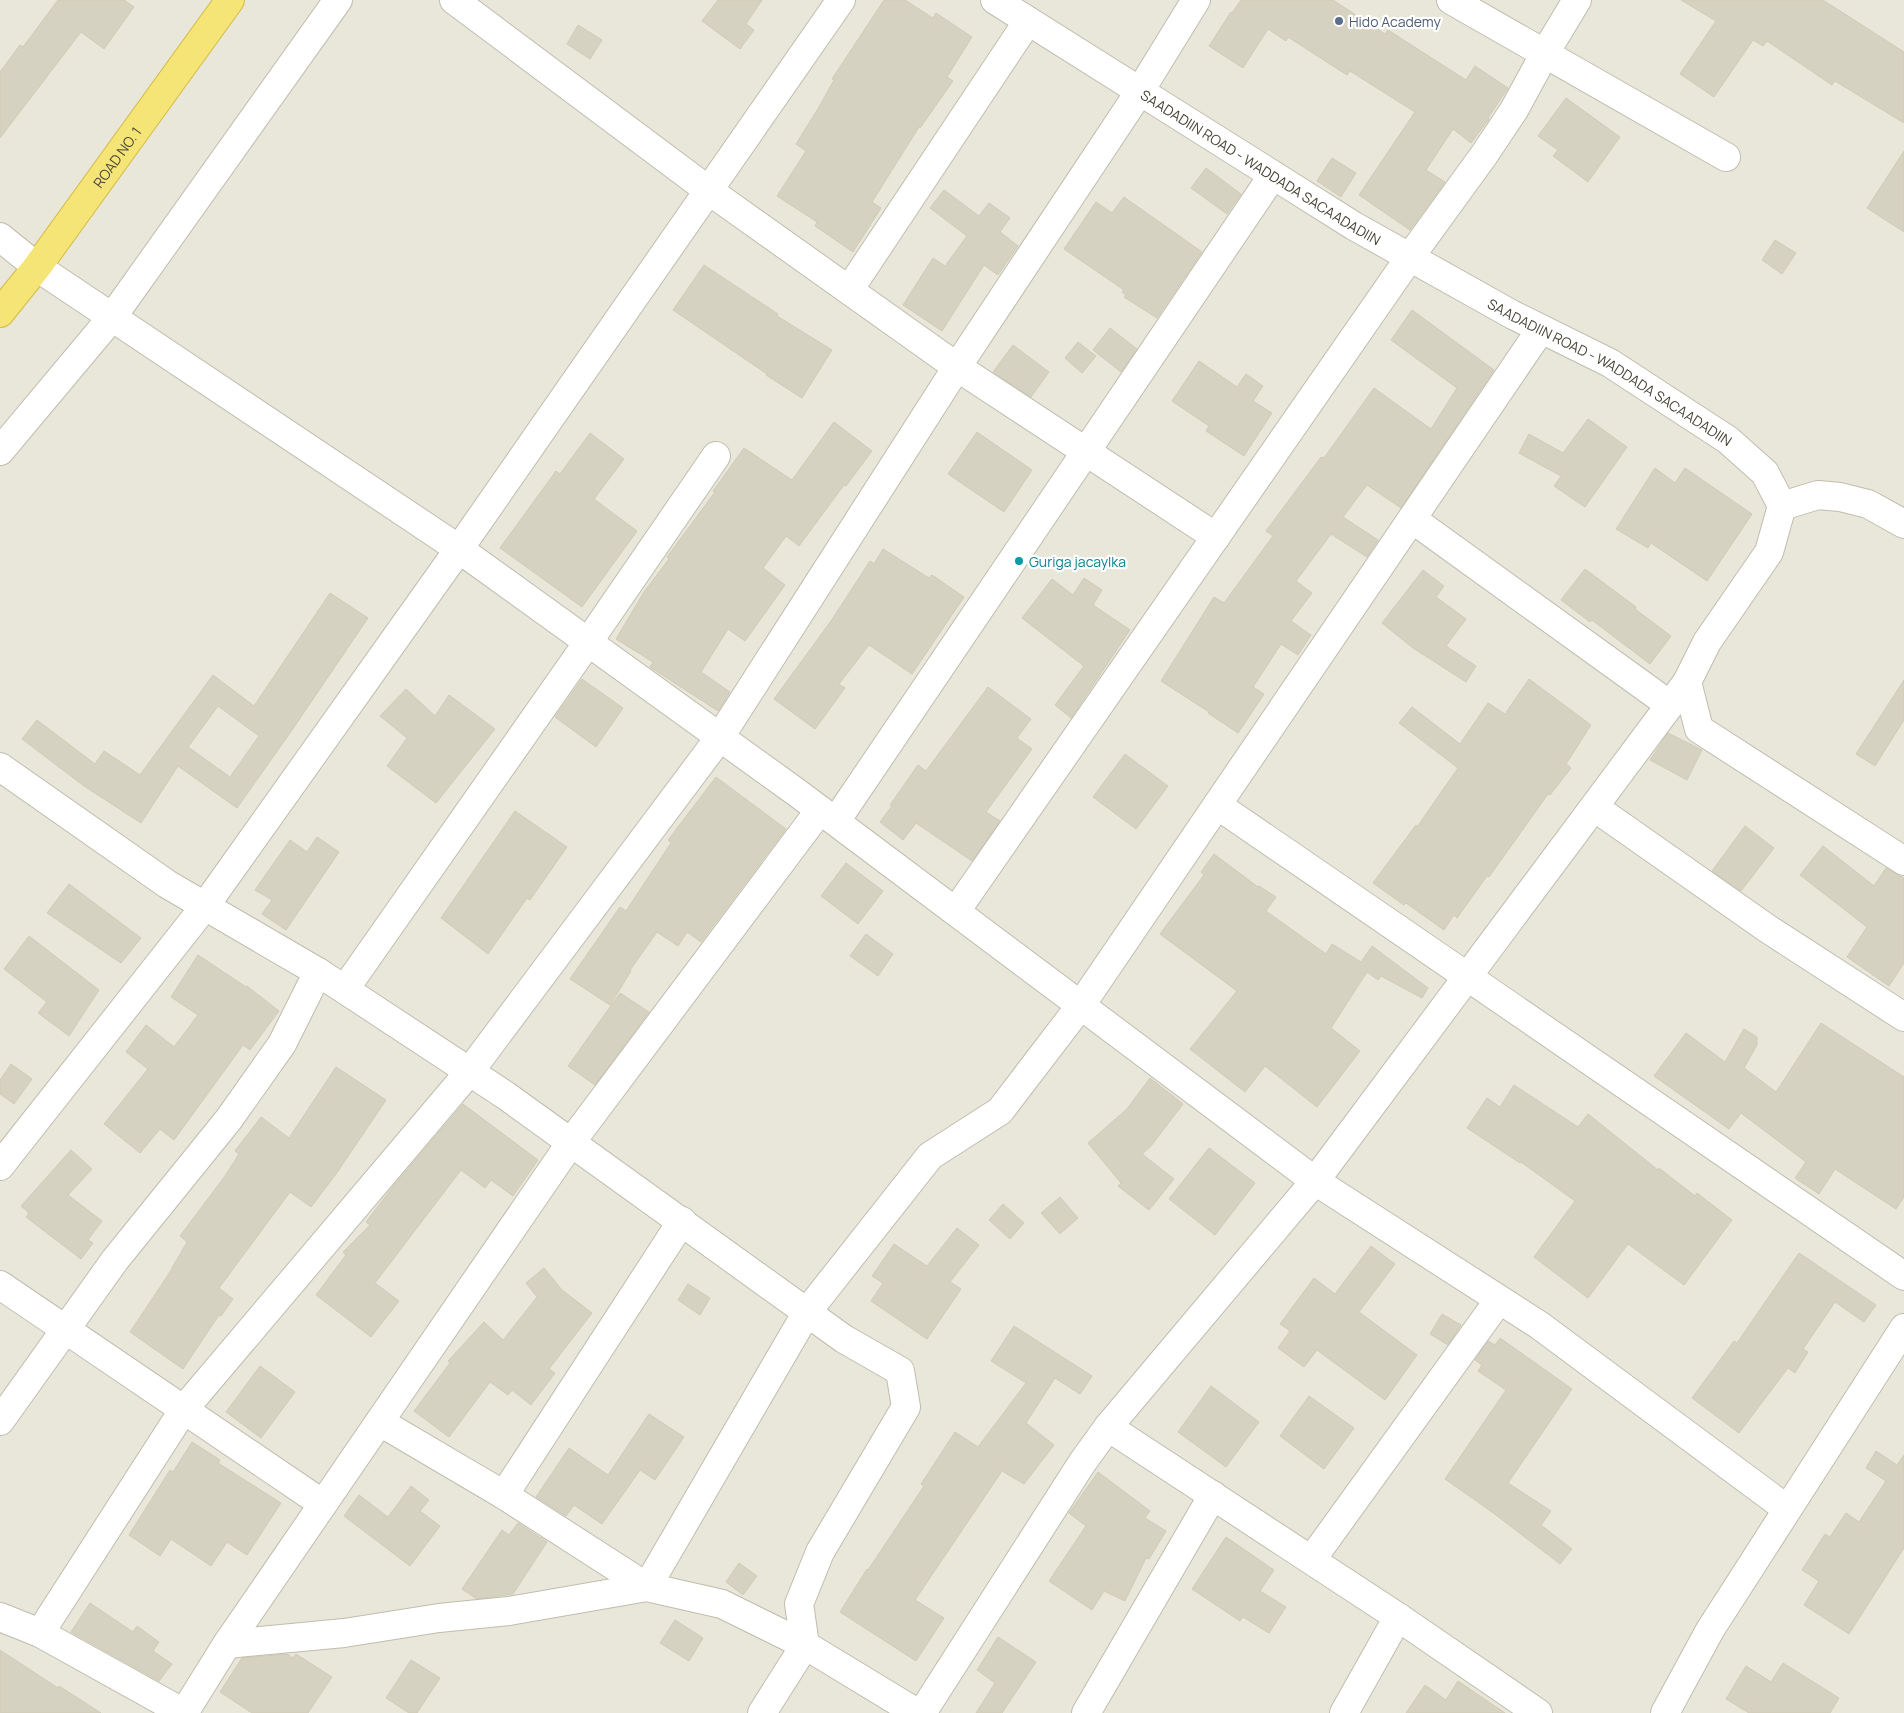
<svg xmlns="http://www.w3.org/2000/svg" width="1904" height="1713" font-family="Manrope,sans-serif">
<style>
.residential{fill:#e8e7da}
.building{fill:#d6d2c1;stroke:#d0cbb5;fill-rule:evenodd}
.lines{fill:none;stroke-linecap:round;stroke-linejoin:round}
.minor-casing{stroke:#c0bdae;stroke-width:30}
.highway-casing{stroke:#d4bc46;stroke-width:30}
.minor{stroke:#fff;stroke-width:28}
.highway{stroke:#f5e476;stroke-width:28}
.service-dot{fill:#5c6f8a;stroke:#fff;stroke-width:2}
.culture-dot{fill:#0f9aa8;stroke:#fff;stroke-width:2}
.labels{text-anchor:middle;dominant-baseline:central;stroke-width:4.5;stroke-linejoin:round;paint-order:stroke}
.service-label{font-size:14px;fill:#4e5e75;stroke:#fff;text-anchor:start}
.street-label{font-size:14px;fill:#494639;stroke:#fff}
.culture-label{font-size:14px;fill:#0d838f;stroke:#fff;text-anchor:start}
</style>
<rect width="100%" height="100%" fill="#f5f4ec"/>
<path class="residential" d="M 0,0 L 1904,0 L 1904,1713 L 0,1713 Z"/>
<path class="building" d="M 58,0 L 124,0 L 134,7 L 104,49 L 81,32 L 0,138 L 0,72 L 20,45 L 23,47 Z
M 718,0 L 762,0 L 746,24 L 754,30 L 740,49 L 702,21 Z
M 884,0 L 905,0 L 933,18 L 936,13 L 972,37 L 947,77 L 953,81 L 920,128 L 919,127 L 872,202 L 881,208 L 853,252 L 815,226 L 817,222 L 777,196 L 806,151 L 796,144 L 819,107 L 834,80 L 832,79 Z
M 1241,0 L 1333,0 L 1385,34 L 1388,30 L 1466,80 L 1475,66 L 1508,88 L 1488,118 L 1489,119 L 1471,143 L 1453,129 L 1426,170 L 1445,182 L 1410,230 L 1359,195 L 1415,112 L 1350,71 L 1347,75 L 1288,37 L 1286,41 L 1268,29 L 1243,68 L 1209,46 L 1231,12 L 1232,13 Z
M 1681,0 L 1823,0 L 1904,52 L 1904,123 L 1835,81 L 1832,85 L 1767,41 L 1763,46 L 1753,40 L 1714,97 L 1680,74 L 1716,21 Z
M 578,25 L 602,40 L 590,59 L 567,44 Z
M 1566,98 L 1620,137 L 1588,182 L 1553,156 L 1558,150 L 1538,136 Z
M 1904,151 L 1904,232 L 1867,208 Z
M 1332,158 L 1356,173 L 1341,197 L 1317,181 Z
M 1206,168 L 1241,194 L 1227,214 L 1191,188 Z
M 944,190 L 979,216 L 989,203 L 1010,218 L 1000,232 L 1018,246 L 998,275 L 984,265 L 942,331 L 903,305 L 933,258 L 945,266 L 967,236 L 930,208 Z
M 1124,197 L 1202,252 L 1157,318 L 1124,297 L 1126,295 L 1122,292 L 1124,290 L 1064,249 L 1096,202 L 1112,213 Z
M 1775,240 L 1796,253 L 1782,274 L 1762,260 Z
M 704,265 L 778,314 L 777,316 L 832,350 L 802,398 L 766,375 L 767,374 L 673,310 Z
M 1412,310 L 1494,370 L 1401,508 L 1367,485 L 1343,517 L 1378,540 L 1367,557 L 1331,534 L 1296,581 L 1312,593 L 1291,621 L 1311,635 L 1298,655 L 1281,644 L 1253,687 L 1264,694 L 1238,733 L 1208,713 L 1209,712 L 1161,681 L 1214,597 L 1224,603 L 1273,536 L 1266,531 L 1321,457 L 1324,458 L 1374,388 L 1431,429 L 1457,388 L 1391,340 Z
M 1110,328 L 1137,349 L 1121,372 L 1093,350 Z
M 1078,342 L 1096,356 L 1082,373 L 1065,358 Z
M 1013,345 L 1049,372 L 1031,397 L 993,372 Z
M 1199,361 L 1237,387 L 1246,374 L 1263,386 L 1253,401 L 1272,413 L 1244,456 L 1206,431 L 1209,426 L 1172,401 Z
M 1588,419 L 1627,447 L 1585,507 L 1554,486 L 1561,476 L 1519,453 L 1529,434 L 1563,453 Z
M 834,422 L 872,451 L 846,486 L 844,485 L 799,546 L 786,536 L 763,568 L 785,585 L 745,641 L 728,629 L 701,672 L 730,692 L 718,711 L 653,669 L 650,667 L 653,662 L 616,639 L 644,592 L 669,559 L 667,557 L 715,492 L 713,491 L 744,448 L 792,480 Z
M 977,432 L 1032,470 L 1004,512 L 948,474 Z
M 590,433 L 624,459 L 594,499 L 637,531 L 582,607 L 500,548 L 556,471 L 560,474 Z
M 1655,468 L 1675,483 L 1685,468 L 1752,514 L 1707,581 L 1651,543 L 1648,548 L 1616,529 Z
M 883,549 L 929,578 L 932,575 L 964,597 L 912,674 L 869,645 L 839,684 L 845,688 L 815,729 L 774,699 L 831,621 L 870,561 L 874,564 Z
M 1585,569 L 1636,607 L 1635,609 L 1671,636 L 1650,664 L 1592,620 L 1590,622 L 1561,600 Z
M 1423,570 L 1444,586 L 1436,597 L 1466,619 L 1446,646 L 1476,666 L 1466,682 L 1413,648 L 1382,623 Z
M 1084,578 L 1102,590 L 1093,605 L 1130,630 L 1071,718 L 1055,705 L 1084,666 L 1022,618 L 1052,579 L 1073,595 Z
M 330,593 L 368,618 L 290,733 L 237,808 L 178,766 L 141,823 L 84,786 L 22,739 L 37,720 L 95,764 L 104,751 L 140,775 L 213,675 L 254,706 ZM 218,706 L 259,736 L 230,777 L 188,747 Z
M 582,679 L 623,708 L 596,747 L 555,717 Z
M 1529,679 L 1591,725 L 1566,764 L 1571,768 L 1550,795 L 1548,794 L 1489,877 L 1487,876 L 1457,918 L 1454,915 L 1444,930 L 1406,903 L 1404,905 L 1373,883 L 1416,825 L 1417,827 L 1458,768 L 1399,723 L 1412,707 L 1460,744 L 1488,703 L 1505,714 Z
M 1904,680 L 1904,720 L 1875,766 L 1856,754 Z
M 988,687 L 1031,719 L 1017,738 L 1032,749 L 986,812 L 1000,821 L 972,861 L 916,823 L 903,840 L 880,822 L 892,806 L 890,805 L 918,765 L 926,771 Z
M 406,689 L 435,716 L 449,695 L 495,729 L 436,803 L 387,766 L 407,738 L 380,716 Z
M 1668,733 L 1702,750 L 1687,780 L 1650,760 Z
M 1125,754 L 1168,786 L 1136,829 L 1093,797 Z
M 716,777 L 786,829 L 701,942 L 687,932 L 678,946 L 657,932 L 630,970 L 631,971 L 610,1005 L 570,979 L 620,907 L 626,911 L 671,843 L 668,840 Z
M 515,811 L 567,847 L 530,900 L 527,898 L 488,954 L 441,918 Z
M 1745,826 L 1774,848 L 1741,891 L 1712,871 Z
M 317,837 L 339,852 L 286,930 L 262,914 L 272,900 L 255,890 L 290,840 L 307,852 Z
M 1823,846 L 1874,886 L 1886,868 L 1904,878 L 1904,963 L 1889,986 L 1847,957 L 1867,927 L 1800,875 Z
M 1214,854 L 1258,887 L 1259,886 L 1276,897 L 1266,911 L 1326,954 L 1332,944 L 1361,962 L 1372,946 L 1428,988 L 1422,998 L 1381,976 L 1378,980 L 1367,972 L 1331,1028 L 1360,1051 L 1317,1107 L 1265,1066 L 1245,1092 L 1190,1049 L 1237,991 L 1160,934 L 1204,875 L 1201,872 Z
M 846,863 L 883,891 L 858,924 L 821,896 Z
M 69,884 L 141,938 L 121,963 L 47,913 Z
M 866,934 L 893,954 L 878,976 L 850,956 Z
M 29,936 L 99,990 L 69,1036 L 38,1013 L 47,1002 L 4,969 Z
M 198,955 L 246,987 L 247,986 L 279,1011 L 250,1050 L 243,1045 L 174,1140 L 160,1129 L 140,1153 L 104,1124 L 148,1069 L 126,1052 L 146,1025 L 174,1047 L 198,1015 L 171,997 Z
M 620,993 L 649,1012 L 595,1085 L 568,1066 Z
M 1821,1023 L 1904,1077 L 1904,1197 L 1896,1209 L 1835,1169 L 1819,1194 L 1795,1178 L 1806,1162 L 1741,1113 L 1729,1129 L 1654,1076 L 1686,1033 L 1725,1062 L 1744,1029 L 1757,1037 L 1757,1045 L 1744,1068 L 1776,1092 Z
M 11,1064 L 32,1079 L 14,1104 L 0,1094 L 0,1080 Z
M 336,1067 L 386,1100 L 336,1174 L 311,1207 L 290,1192 L 219,1288 L 233,1299 L 221,1316 L 219,1315 L 183,1369 L 130,1332 L 168,1275 L 187,1242 L 180,1236 L 225,1176 L 239,1154 L 235,1151 L 261,1117 L 289,1138 Z
M 1150,1078 L 1183,1104 L 1151,1146 L 1142,1154 L 1174,1179 L 1149,1210 L 1118,1186 L 1121,1183 L 1088,1143 L 1127,1109 Z
M 1514,1085 L 1578,1127 L 1588,1114 L 1658,1170 L 1659,1168 L 1695,1196 L 1697,1193 L 1732,1220 L 1684,1285 L 1628,1244 L 1588,1298 L 1534,1257 L 1575,1201 L 1521,1162 L 1520,1163 L 1467,1128 L 1487,1098 L 1500,1107 Z
M 463,1104 L 538,1160 L 513,1196 L 491,1180 L 485,1188 L 461,1170 L 375,1283 L 399,1301 L 371,1337 L 316,1295 L 346,1255 L 343,1252 L 370,1225 L 366,1222 L 395,1184 Z
M 1209,1148 L 1255,1183 L 1215,1235 L 1169,1199 Z
M 71,1150 L 92,1169 L 68,1195 L 102,1221 L 88,1240 L 93,1243 L 81,1259 L 26,1217 L 29,1213 L 21,1206 Z
M 1060,1197 L 1078,1218 L 1060,1234 L 1041,1213 Z
M 1003,1204 L 1024,1223 L 1010,1239 L 989,1220 Z
M 957,1228 L 979,1245 L 950,1282 L 961,1289 L 927,1339 L 871,1301 L 883,1283 L 872,1276 L 894,1244 L 927,1266 Z
M 1371,1246 L 1395,1264 L 1359,1312 L 1417,1355 L 1385,1400 L 1317,1350 L 1304,1367 L 1278,1348 L 1290,1331 L 1280,1324 L 1314,1278 L 1335,1294 Z
M 1799,1253 L 1876,1305 L 1864,1322 L 1835,1302 L 1803,1349 L 1808,1352 L 1795,1373 L 1788,1368 L 1739,1433 L 1692,1398 L 1734,1341 L 1737,1343 Z
M 544,1268 L 562,1290 L 592,1313 L 549,1369 L 555,1373 L 531,1405 L 512,1390 L 508,1395 L 490,1382 L 449,1437 L 414,1411 L 450,1363 L 448,1361 L 484,1322 L 503,1340 L 537,1297 L 526,1283 Z
M 688,1284 L 710,1298 L 700,1315 L 678,1300 Z
M 1442,1314 L 1461,1325 L 1448,1345 L 1430,1334 Z
M 1014,1326 L 1092,1376 L 1080,1394 L 1055,1378 L 1026,1423 L 1054,1445 L 1024,1484 L 1002,1471 L 915,1600 L 944,1618 L 916,1661 L 840,1612 L 867,1569 L 868,1570 L 924,1486 L 921,1484 L 955,1432 L 978,1447 L 1026,1383 L 991,1361 Z
M 1500,1338 L 1572,1389 L 1508,1483 L 1551,1511 L 1541,1525 L 1572,1549 L 1560,1564 L 1492,1512 L 1445,1479 L 1506,1390 L 1478,1371 L 1482,1365 L 1475,1360 L 1488,1341 L 1495,1345 Z
M 260,1366 L 295,1392 L 261,1438 L 226,1412 Z
M 1211,1386 L 1259,1422 L 1226,1467 L 1178,1432 Z
M 1309,1396 L 1354,1428 L 1324,1469 L 1280,1436 Z
M 649,1414 L 684,1437 L 655,1480 L 640,1470 L 602,1524 L 574,1505 L 566,1516 L 536,1497 L 569,1448 L 608,1475 Z
M 192,1442 L 220,1460 L 218,1463 L 281,1503 L 247,1555 L 227,1542 L 211,1566 L 171,1539 L 160,1556 L 129,1535 L 170,1470 L 173,1472 Z
M 1876,1451 L 1897,1465 L 1904,1455 L 1904,1548 L 1849,1634 L 1804,1605 L 1819,1581 L 1802,1570 L 1825,1534 L 1830,1537 L 1846,1513 L 1859,1522 L 1886,1481 L 1866,1468 Z
M 1098,1472 L 1150,1511 L 1145,1518 L 1166,1531 L 1149,1559 L 1146,1558 L 1125,1601 L 1104,1591 L 1092,1610 L 1049,1581 L 1086,1526 L 1069,1513 Z
M 411,1486 L 429,1500 L 420,1511 L 440,1526 L 410,1566 L 344,1516 L 359,1495 L 388,1517 Z
M 518,1523 L 547,1542 L 513,1594 L 477,1599 L 462,1589 L 502,1530 L 509,1535 Z
M 1226,1537 L 1274,1570 L 1260,1591 L 1286,1607 L 1269,1633 L 1243,1617 L 1240,1621 L 1192,1589 Z
M 739,1563 L 757,1576 L 743,1595 L 726,1582 Z
M 90,1603 L 133,1632 L 137,1626 L 159,1642 L 153,1651 L 172,1664 L 159,1681 L 71,1632 Z
M 675,1620 L 703,1638 L 689,1661 L 660,1643 Z
M 998,1637 L 1036,1662 L 1002,1713 L 976,1713 L 995,1683 L 977,1670 Z
M 0,1650 L 58,1688 L 59,1686 L 101,1713 L 0,1713 Z
M 287,1654 L 293,1658 L 296,1654 L 332,1677 L 308,1713 L 252,1713 L 220,1692 L 242,1658 Z
M 411,1660 L 440,1678 L 417,1713 L 409,1713 L 386,1698 Z
M 1783,1663 L 1839,1698 L 1830,1713 L 1749,1713 L 1726,1699 L 1746,1666 L 1771,1682 Z
M 1458,1681 L 1505,1713 L 1406,1713 L 1425,1685 L 1446,1700 Z"/>
<g class="lines">
<g class="minor-casing">
<g id="minor">
<path d="M 454,0 L 708,190 L 957,367 L 1216,537"/>
<path id="s1" d="M 995,0 L 1354,226 L 1513,315 L 1610,363 L 1728,440 L 1765,473 L 1782,506 L 1769,552 L 1707,642 L 1687,682 L 1699,729 L 1904,861"/>
<path d="M 1451,0 L 1726,157"/>
<path d="M 0,237 L 37,267 L 459,549 L 796,792 L 1315,1181 L 1539,1325 L 1787,1509"/>
<path d="M 849,290 L 1028,21"/>
<path d="M 0,451 L 113,316 L 338,0"/>
<path d="M 1782,506 L 1818,495 L 1840,497 L 1868,504 L 1904,524"/>
<path d="M 1412,519 L 1670,705"/>
<path d="M 0,767 L 167,884 L 318,972 L 505,1095 L 844,1339 L 900,1371 L 906,1407 L 820,1552 L 799,1604 L 805,1645 L 762,1713"/>
<path d="M 1217,805 L 1904,1276"/>
<path d="M 1594,807 L 1768,929 L 1904,1017"/>
<path d="M 836,821 L 1273,175"/>
<path d="M 956,911 L 1410,257 L 1484,155 L 1514,110 L 1545,53 L 1577,0"/>
<path d="M 345,989 L 591,638 L 716,456"/>
<path d="M 0,1166 L 205,906 L 459,549 L 841,0"/>
<path d="M 0,1285 L 323,1504"/>
<path d="M 0,1421 L 115,1260 L 229,1119 L 282,1044 L 318,972"/>
<path d="M 380,1422 L 504,1495 L 647,1587 L 807,1312 L 930,1156 L 1000,1111 L 1081,1005 L 1541,329"/>
<path d="M 1108,1427 L 1398,1617 L 1538,1713"/>
<path d="M 504,1495 L 682,1221"/>
<path d="M 1312,1559 L 1499,1300"/>
<path d="M 0,1617 L 40,1633 L 184,1409 L 470,1071 L 720,737 L 957,367 L 1140,91 L 1196,0"/>
<path d="M 40,1633 L 184,1713"/>
<path d="M 227,1644 L 344,1633 L 439,1618 L 509,1611 L 647,1587 L 722,1604 L 805,1645 L 917,1713"/>
<path d="M 184,1713 L 227,1644 L 572,1141 L 820,810"/>
<path d="M 922,1713 L 1082,1463 L 1108,1427 L 1315,1181 L 1687,682"/>
<path d="M 1086,1713 L 1213,1495"/>
<path d="M 1344,1713 L 1398,1617"/>
<path d="M 1665,1713 L 1710,1630 L 1904,1328"/>
</g>
</g>
<g class="highway-casing">
<g id="highway">
<path id="s2" d="M 0,313 L 37,267 L 230,0"/>
</g>
</g>
<use href="#minor" class="minor"/>
<use href="#highway" class="highway"/>
</g>
<circle class="service-dot" cx="1339" cy="21" r="5"/>
<circle class="culture-dot" cx="1019" cy="561" r="5"/>
<g class="labels">
<g class="service-label">
<text x="1349" y="21">Hido Academy</text>
</g>
<g class="street-label">
<text stroke="none"><textPath href="#s2" startOffset="195">ROAD NO. 1</textPath></text>
<text stroke="none"><textPath href="#s1" startOffset="314">SAADADIIN ROAD - WADDADA SACAADADIIN</textPath></text>
<text stroke="none"><textPath href="#s1" startOffset="719">SAADADIIN ROAD - WADDADA SACAADADIIN</textPath></text>
</g>
<g class="culture-label">
<text x="1029" y="561">Guriga jacaylka</text>
</g>
</g>
</svg>
